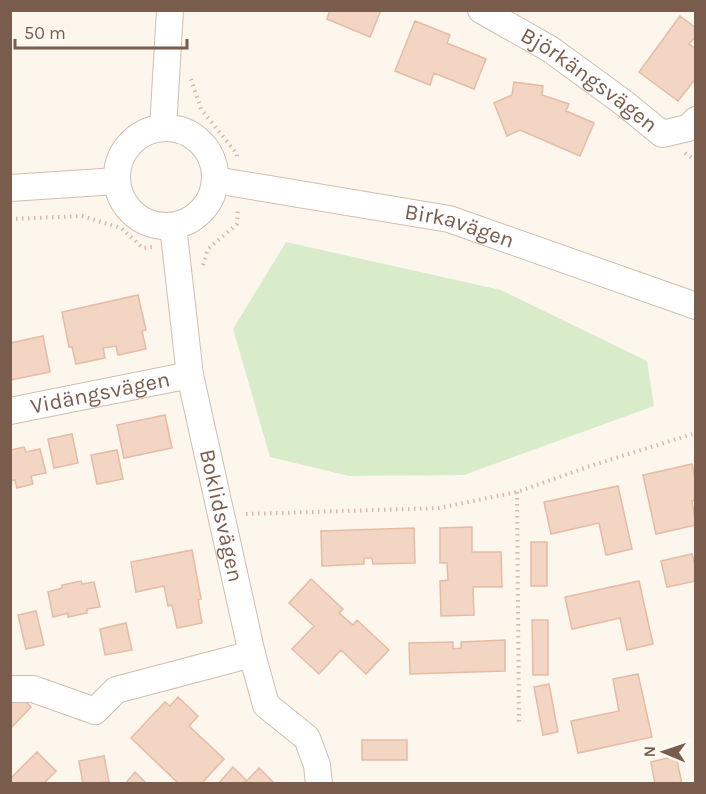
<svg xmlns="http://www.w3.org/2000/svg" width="706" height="794" font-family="Karla,sans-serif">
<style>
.green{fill:#d8ecc9}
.building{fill:#f3d5c3;stroke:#e6bba3;stroke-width:1.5}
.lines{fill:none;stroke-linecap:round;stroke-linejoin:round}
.minor-casing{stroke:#d1beb0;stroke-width:28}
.path{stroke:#d9b8a5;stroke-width:4;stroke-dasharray:1.5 4.5;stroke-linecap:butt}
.minor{stroke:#fff;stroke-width:26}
.labels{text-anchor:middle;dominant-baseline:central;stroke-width:5;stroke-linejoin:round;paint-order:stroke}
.street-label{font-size:22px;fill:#7a5c4d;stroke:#fffaf3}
</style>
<rect width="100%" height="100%" fill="#fdf6ec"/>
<path class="green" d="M 286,242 L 501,290 L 647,361 L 654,406 L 464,475 L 349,476 L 270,457 L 233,329 Z"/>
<path class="building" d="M 330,10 L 381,10 L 370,37 L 327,19 Z
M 680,16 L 696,28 L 696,36 L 689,44 L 696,49 L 696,78 L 678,101 L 639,72 Z
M 415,21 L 450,35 L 447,43 L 486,59 L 474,89 L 434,73 L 430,85 L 395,71 Z
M 514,82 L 543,86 L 542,95 L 569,104 L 566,111 L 594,123 L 580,156 L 520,130 L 507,136 L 494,103 L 512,95 Z
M 138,295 L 146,330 L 142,331 L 146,349 L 118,355 L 116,346 L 103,348 L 105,358 L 76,364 L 72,347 L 69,347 L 62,312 Z
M 43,336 L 50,372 L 10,380 L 10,343 Z
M 165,415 L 172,448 L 124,458 L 117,425 Z
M 72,434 L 78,463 L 54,468 L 48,439 Z
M 24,447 L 26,452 L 40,449 L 46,473 L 31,476 L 33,484 L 17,488 L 15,480 L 10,481 L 10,450 Z
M 117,450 L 123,479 L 97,484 L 91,455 Z
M 692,464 L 696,482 L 696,500 L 692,501 L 696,525 L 656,534 L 643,475 Z
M 618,486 L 632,549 L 606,555 L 599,523 L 551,534 L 544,502 Z
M 472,527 L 472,552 L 501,552 L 502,587 L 473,587 L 474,615 L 441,616 L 440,581 L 448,580 L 447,563 L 440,563 L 440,528 Z
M 414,528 L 415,563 L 373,564 L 372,558 L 364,558 L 364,564 L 322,566 L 321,531 Z
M 531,542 L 547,542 L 547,586 L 531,586 Z
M 192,550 L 201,599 L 198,600 L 202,623 L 177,628 L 172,605 L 168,606 L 164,586 L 136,592 L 131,562 Z
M 692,554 L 696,569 L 696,581 L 667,587 L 661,561 Z
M 311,579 L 343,609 L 339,613 L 353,625 L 357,620 L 389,650 L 366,674 L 341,650 L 319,674 L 292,649 L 314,626 L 289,603 Z
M 81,581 L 82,584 L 94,582 L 100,607 L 87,609 L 87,613 L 68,617 L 68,613 L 53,617 L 48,592 L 62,588 L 62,585 Z
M 639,581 L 653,644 L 627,650 L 620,618 L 572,629 L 565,597 Z
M 36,611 L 44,645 L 26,649 L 18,615 Z
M 532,620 L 548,620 L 548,675 L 533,675 Z
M 126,623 L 132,650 L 105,655 L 100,629 Z
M 505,640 L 505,671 L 410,674 L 409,643 L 453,642 L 453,649 L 461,648 L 461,642 Z
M 638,674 L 652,737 L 578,753 L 571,721 L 619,711 L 613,679 Z
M 549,684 L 558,732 L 543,735 L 534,687 Z
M 17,693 L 31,707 L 10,729 L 10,700 Z
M 178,697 L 198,716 L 189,726 L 224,759 L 201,784 L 179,784 L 131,738 L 165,702 L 170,706 Z
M 362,740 L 407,740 L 407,760 L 362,760 Z
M 37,752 L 56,771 L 43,784 L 10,784 L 10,779 Z
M 104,756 L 109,782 L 83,784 L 79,761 Z
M 676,756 L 682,784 L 655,784 L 651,762 Z
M 233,767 L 246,780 L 243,784 L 218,784 Z
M 259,768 L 275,784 L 244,784 Z
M 135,772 L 147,784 L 125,784 Z"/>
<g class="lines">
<g class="minor-casing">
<g id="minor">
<path id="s1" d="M 481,10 L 550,49 L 624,103 L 662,134 L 688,128 L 696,120"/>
<circle cx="166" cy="177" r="49"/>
<path d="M 163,128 L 170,10"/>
<path id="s2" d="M 215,180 L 449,219 L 696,306"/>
<path d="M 10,188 L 117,181"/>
<path id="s3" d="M 173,226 L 190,375 L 252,654 L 266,705 L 307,738 L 317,765 L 319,784"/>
<path id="s4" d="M 10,411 L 190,375"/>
<path d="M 10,689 L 33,689 L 95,711 L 116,690 L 252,654"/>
</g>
</g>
<path class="path" d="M 191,79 L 201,109 L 237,154 L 237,159
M 685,153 L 696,161
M 10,219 L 82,216 L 121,228 L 143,248 L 153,247
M 203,265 L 208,249 L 237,224 L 238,208
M 517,492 L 519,726
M 246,514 L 439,508 L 517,492 L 590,466 L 696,433"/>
<use href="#minor" class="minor"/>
</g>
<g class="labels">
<g class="street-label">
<text stroke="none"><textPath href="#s1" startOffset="129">Björkängsvägen</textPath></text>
<text stroke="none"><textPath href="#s2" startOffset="249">Birkavägen</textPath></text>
<text stroke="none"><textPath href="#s4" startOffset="92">Vidängsvägen</textPath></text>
<text stroke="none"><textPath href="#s3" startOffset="294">Boklidsvägen</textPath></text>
</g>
</g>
<rect width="706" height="794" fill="none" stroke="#7a5c4d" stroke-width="24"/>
<g transform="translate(664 752) rotate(272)" stroke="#fffaf3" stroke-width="4.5" paint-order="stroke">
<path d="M0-4.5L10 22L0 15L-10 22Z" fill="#7a5c4d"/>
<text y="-9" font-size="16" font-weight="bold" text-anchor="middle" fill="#7a5c4d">N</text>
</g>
<path d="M15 39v9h172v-9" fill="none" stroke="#7a5c4d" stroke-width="3"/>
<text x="24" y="39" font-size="18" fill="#7a5c4d" stroke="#fffaf3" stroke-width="4.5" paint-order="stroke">50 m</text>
</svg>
